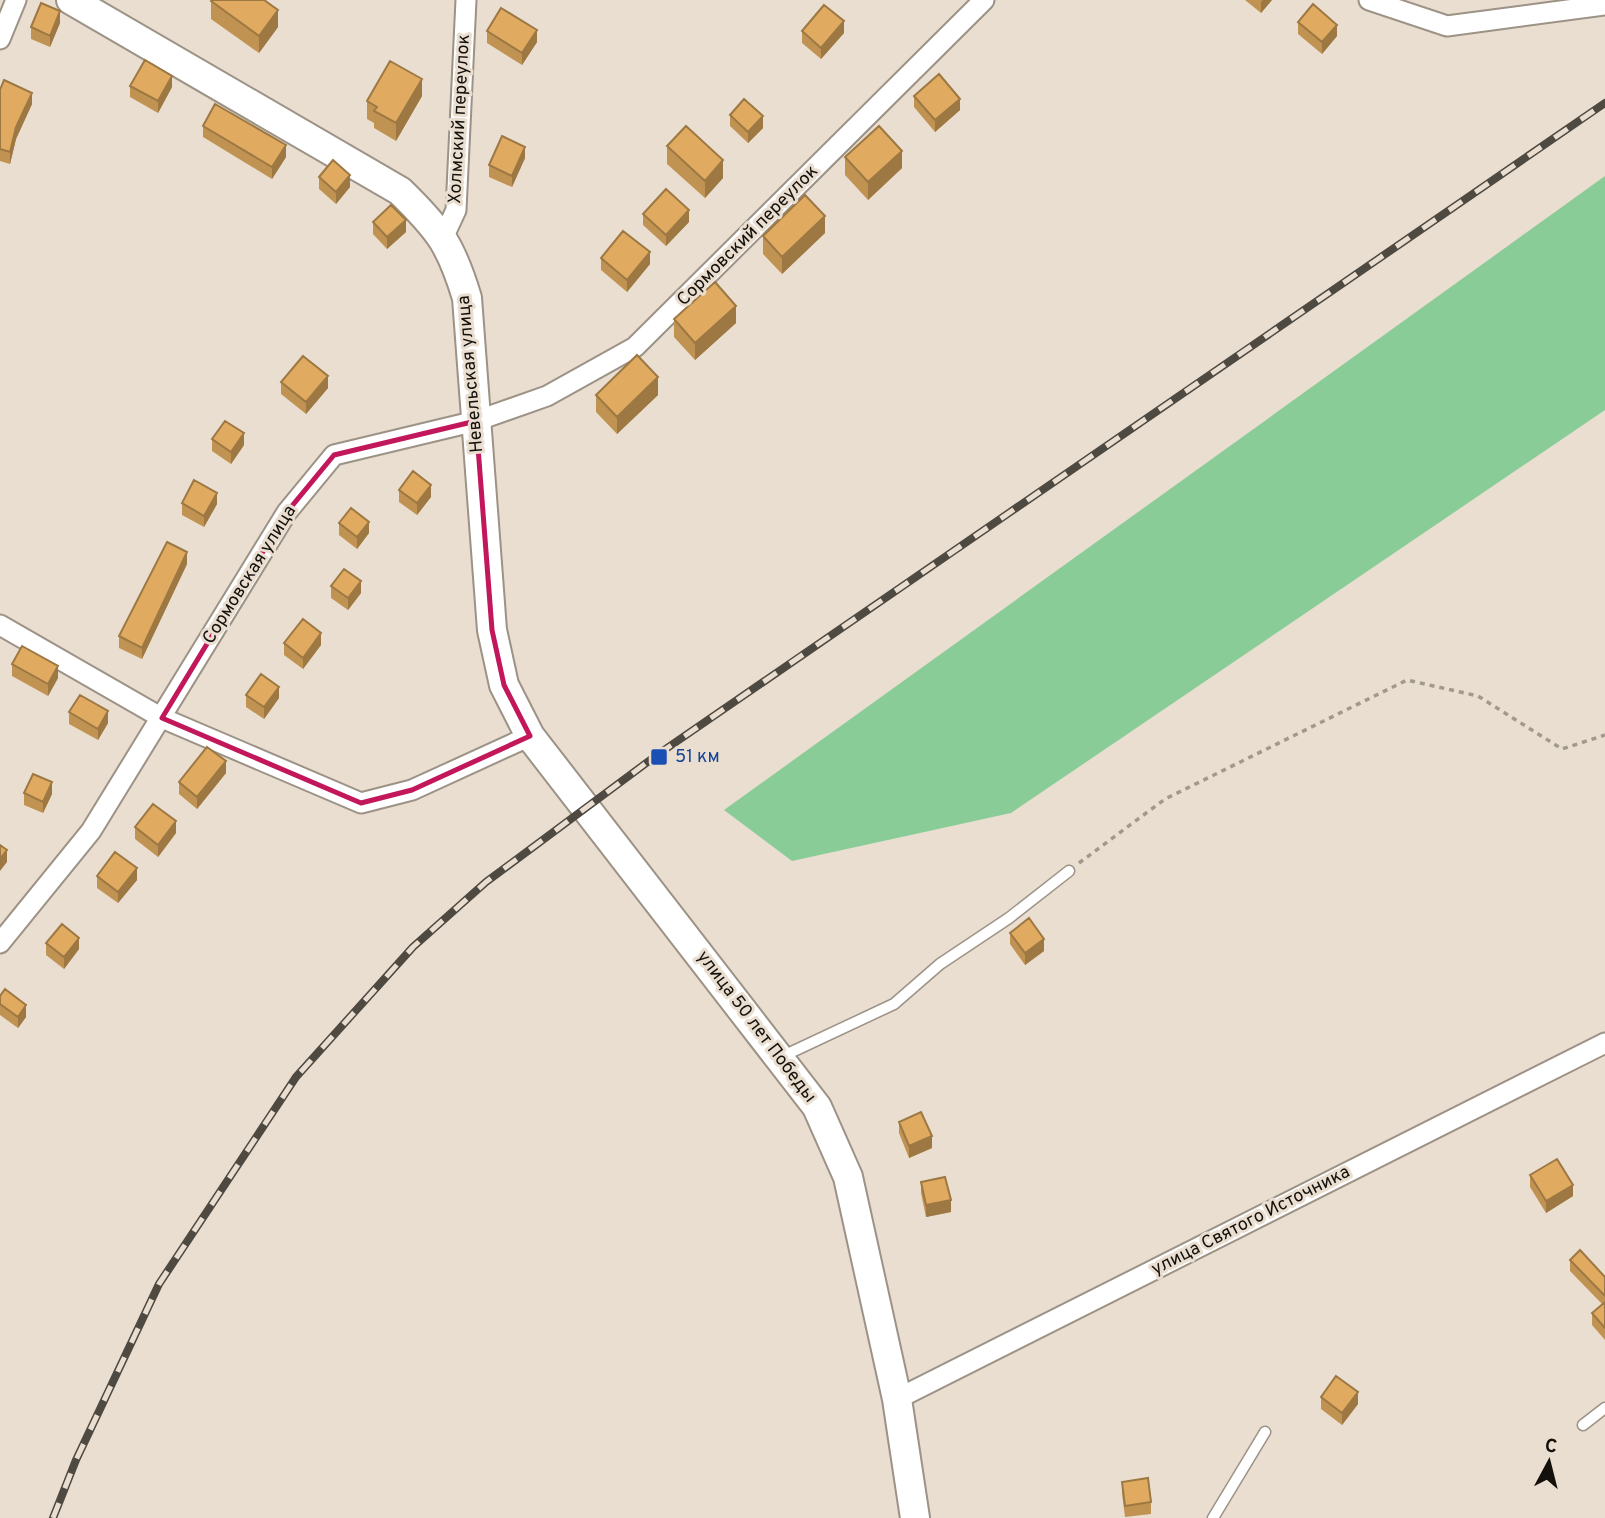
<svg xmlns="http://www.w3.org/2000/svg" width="1605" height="1518" font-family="Overpass,sans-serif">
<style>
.green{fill:#8acc97}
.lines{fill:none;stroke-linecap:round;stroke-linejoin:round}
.lane-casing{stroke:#9c9285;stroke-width:13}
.street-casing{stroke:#9c9285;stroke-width:23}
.secondary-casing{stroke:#9c9285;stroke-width:32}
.path{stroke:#a2998e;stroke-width:3.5;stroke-dasharray:5 5;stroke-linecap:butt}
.lane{stroke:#fff;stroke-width:10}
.street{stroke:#fff;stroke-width:19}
.secondary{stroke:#fff;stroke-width:28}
.rail-casing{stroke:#4e4941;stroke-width:8}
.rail{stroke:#e9ded0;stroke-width:5;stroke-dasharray:16;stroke-linecap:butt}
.wall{fill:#c19353}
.shaded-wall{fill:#9d7843}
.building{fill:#e0ab60;stroke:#9d7843;stroke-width:2}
.marked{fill:none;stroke:#c2185b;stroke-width:5;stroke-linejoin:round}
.transit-dot{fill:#1a4fb4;stroke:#e9ded0;stroke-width:2.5}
.labels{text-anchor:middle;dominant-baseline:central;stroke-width:6;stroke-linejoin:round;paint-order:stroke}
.street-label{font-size:18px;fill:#14100b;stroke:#e9ded0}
.transit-label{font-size:18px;fill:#164399;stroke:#e9ded0;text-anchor:start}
</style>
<rect width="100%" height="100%" fill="#e9ded0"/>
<path class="green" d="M 1605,176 L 1605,410 L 1011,813 L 792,861 L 724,810 Z"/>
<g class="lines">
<g class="lane-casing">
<path id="lane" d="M 781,1057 L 894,1004 L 940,964 L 1009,918 L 1069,871
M 1583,1425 L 1605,1408
M 1213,1518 L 1265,1432"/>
</g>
<g class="street-casing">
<path id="street" d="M 1369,0 L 1447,26 L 1605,5
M 0,39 L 16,0
M 444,236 L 456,210 L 466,0
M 0,625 L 162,718 L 361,803 L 412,790 L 530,736
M 0,943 L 91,831 L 287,512 L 334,455 L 476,421 L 547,396 L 635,347 L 984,0
M 897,1399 L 1605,1043"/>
</g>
<g class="secondary-casing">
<path id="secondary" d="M 71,0 L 400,191 C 440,230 451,245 467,298 L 492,630 L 504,685 L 530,736 L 817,1107 L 848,1177 L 897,1399 L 915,1518"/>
</g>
<path class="path" d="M 1079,863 L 1165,799 L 1407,680 L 1478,696 L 1562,749 L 1605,735"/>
<use href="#lane" class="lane"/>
<use href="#street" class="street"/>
<use href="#secondary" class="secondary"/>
<g class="rail-casing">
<path id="rail" d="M 53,1518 L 76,1460 L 159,1284 L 296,1077 L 413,947 L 486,882 L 657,755 L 1605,103"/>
</g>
<use href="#rail" class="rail"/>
</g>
<path class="wall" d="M 1245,0 L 1272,0 L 1261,13 Z
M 211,1 L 278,27 L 259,53 L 211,19 Z
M 1298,22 L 1337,36 L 1322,54 L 1298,34 Z
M 60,23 L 50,47 L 31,39 L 31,27 Z
M 487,31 L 537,42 L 522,65 L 487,43 Z
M 802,31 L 844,33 L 821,59 L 802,43 Z
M 130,86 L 172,87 L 158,113 L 130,97 Z
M 0,90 L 32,104 L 16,139 L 10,164 L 0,161 Z
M 422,96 L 396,141 L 374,128 L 374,123 L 367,119 L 367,101 Z
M 914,96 L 960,110 L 935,132 L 914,107 Z
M 730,115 L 763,128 L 748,143 L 730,126 Z
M 203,126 L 286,157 L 272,179 L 203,137 Z
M 667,146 L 723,178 L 705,198 L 667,164 Z
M 845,157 L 902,168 L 868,200 L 845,175 Z
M 525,158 L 512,187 L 489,177 L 489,165 Z
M 319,177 L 350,187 L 336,204 L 319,189 Z
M 643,214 L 689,222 L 666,246 L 643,225 Z
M 373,222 L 406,232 L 387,249 L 373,234 Z
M 825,233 L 782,274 L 763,254 L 763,236 Z
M 601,258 L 650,264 L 627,292 L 601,270 Z
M 674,319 L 736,323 L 695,360 L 674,337 Z
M 281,382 L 328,388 L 306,414 L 281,394 Z
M 596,395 L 658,395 L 617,434 L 596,412 Z
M 212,439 L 244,445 L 231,464 L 212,451 Z
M 399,490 L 431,497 L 417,515 L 399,502 Z
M 182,503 L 217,504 L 204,527 L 182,515 Z
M 339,523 L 369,533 L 357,549 L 339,535 Z
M 187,564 L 142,659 L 119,648 L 119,636 Z
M 331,586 L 361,593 L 348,610 L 331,598 Z
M 284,643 L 321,645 L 303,669 L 284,655 Z
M 12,664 L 58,678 L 48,696 L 12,676 Z
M 246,695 L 279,698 L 264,719 L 246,707 Z
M 69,712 L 108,723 L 98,740 L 69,724 Z
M 226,773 L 197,809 L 179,794 L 179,782 Z
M 24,793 L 52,794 L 43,813 L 24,805 Z
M 135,827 L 176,833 L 158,857 L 135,839 Z
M 97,876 L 137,880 L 118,903 L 97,888 Z
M 1010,933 L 1044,951 L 1025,965 L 1010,944 Z
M 46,943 L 79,949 L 64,969 L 46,955 Z
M 0,996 L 26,1017 L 18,1028 L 0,1015 Z
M 899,1122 L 932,1148 L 909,1158 L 899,1133 Z
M 1530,1175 L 1573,1196 L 1546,1213 L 1530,1187 Z
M 921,1182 L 951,1212 L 926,1217 L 921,1193 Z
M 1570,1260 L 1605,1277 L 1605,1340 L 1592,1325 L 1592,1313 L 1602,1304 L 1570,1271 Z
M 1321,1397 L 1358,1404 L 1342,1425 L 1321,1409 Z
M 1122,1482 L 1151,1502 L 1151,1514 L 1125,1517 L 1122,1493 Z"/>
<path class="shaded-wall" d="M 1263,0 L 1272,0 L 1261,13 L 1261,2 Z
M 278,10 L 278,27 L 259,53 L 259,36 Z
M 60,11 L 60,23 L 50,47 L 50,36 Z
M 844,21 L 844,33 L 821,59 L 821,48 Z
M 1337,25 L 1337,36 L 1322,54 L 1322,42 Z
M 537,30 L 537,42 L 522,65 L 522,53 Z
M 172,76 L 172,87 L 158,113 L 158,101 Z
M 422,79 L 422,96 L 396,141 L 396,123 Z
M 32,93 L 32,104 L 16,139 L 10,164 L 10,152 L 16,127 Z
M 960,99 L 960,110 L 935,132 L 935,120 Z
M 763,116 L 763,128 L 748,143 L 748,132 Z
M 286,145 L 286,157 L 272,179 L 272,167 Z
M 525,147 L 525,158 L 512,187 L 512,176 Z
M 902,151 L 902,168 L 868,200 L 868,182 Z
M 723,160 L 723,178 L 705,198 L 705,181 Z
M 350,175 L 350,187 L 336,204 L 336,192 Z
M 689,210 L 689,222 L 666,246 L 666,235 Z
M 825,216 L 825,233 L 782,274 L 782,257 Z
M 406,220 L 406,232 L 387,249 L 387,237 Z
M 650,252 L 650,264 L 627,292 L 627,280 Z
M 736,306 L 736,323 L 695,360 L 695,343 Z
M 328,376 L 328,388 L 306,414 L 306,402 Z
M 658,377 L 658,395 L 617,434 L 617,417 Z
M 244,433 L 244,445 L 231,464 L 231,452 Z
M 431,485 L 431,497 L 417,515 L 417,503 Z
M 217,493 L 217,504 L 204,527 L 204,516 Z
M 369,522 L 369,533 L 357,549 L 357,537 Z
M 187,552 L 187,564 L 142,659 L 142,648 Z
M 361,581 L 361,593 L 348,610 L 348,598 Z
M 321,633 L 321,645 L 303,669 L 303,658 Z
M 58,666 L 58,678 L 48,696 L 48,684 Z
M 279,687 L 279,698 L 264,719 L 264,707 Z
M 108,711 L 108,723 L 98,740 L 98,729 Z
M 226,761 L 226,773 L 197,809 L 197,797 Z
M 52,782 L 52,794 L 43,813 L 43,802 Z
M 176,821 L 176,833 L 158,857 L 158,845 Z
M 7,850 L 7,862 L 0,871 L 0,859 Z
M 137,868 L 137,880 L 118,903 L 118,892 Z
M 79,938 L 79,949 L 64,969 L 64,957 Z
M 1044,939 L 1044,951 L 1025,965 L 1025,953 Z
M 26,1005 L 26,1017 L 18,1028 L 18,1017 Z
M 932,1136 L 932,1148 L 909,1158 L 909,1146 Z
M 1573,1185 L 1573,1196 L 1546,1213 L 1546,1201 Z
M 951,1200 L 951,1212 L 926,1217 L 926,1205 Z
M 1358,1392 L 1358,1404 L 1342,1425 L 1342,1413 Z"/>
<path class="building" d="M 212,0 L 264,0 L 278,10 L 259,36 L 211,1 Z
M 41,3 L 60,11 L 50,36 L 31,27 Z
M 1313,4 L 1337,25 L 1322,42 L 1298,22 Z
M 824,5 L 844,21 L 821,48 L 802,31 Z
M 501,8 L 537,30 L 522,53 L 487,31 Z
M 145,60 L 172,76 L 158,101 L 130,86 Z
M 390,61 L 422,79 L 396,123 L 374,111 L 377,107 L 367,101 Z
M 939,74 L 960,99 L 935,120 L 914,96 Z
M 4,80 L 32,93 L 16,127 L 10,152 L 0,149 L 0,90 Z
M 744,99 L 763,116 L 748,132 L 730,115 Z
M 215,104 L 286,145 L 272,167 L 203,126 Z
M 686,126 L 723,160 L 705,181 L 667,146 Z
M 879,126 L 902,151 L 868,182 L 845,157 Z
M 502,136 L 525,147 L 512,176 L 489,165 Z
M 333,160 L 350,175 L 336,192 L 319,177 Z
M 666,189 L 689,210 L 666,235 L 643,214 Z
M 805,195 L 825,216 L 782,257 L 763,236 Z
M 391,205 L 406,220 L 387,237 L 373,222 Z
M 623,231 L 650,252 L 627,280 L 601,258 Z
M 715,282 L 736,306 L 695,343 L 674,319 Z
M 637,355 L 658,377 L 617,417 L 596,395 Z
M 303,356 L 328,376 L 306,402 L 281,382 Z
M 225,421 L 244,433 L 231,452 L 212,439 Z
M 413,471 L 431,485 L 417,503 L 399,490 Z
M 194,480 L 217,493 L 204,516 L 182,503 Z
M 351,508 L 369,522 L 357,537 L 339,523 Z
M 167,542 L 187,552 L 142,648 L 119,636 Z
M 344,569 L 361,581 L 348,598 L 331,586 Z
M 303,619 L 321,633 L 303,658 L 284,643 Z
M 22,646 L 58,666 L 48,684 L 12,664 Z
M 261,674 L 279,687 L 264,707 L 246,695 Z
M 80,695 L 108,711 L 98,729 L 69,712 Z
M 207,747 L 226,761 L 197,797 L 179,782 Z
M 33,774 L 52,782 L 43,802 L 24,793 Z
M 153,804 L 176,821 L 158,845 L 135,827 Z
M 0,845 L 7,850 L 0,859 Z
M 115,852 L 137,868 L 118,892 L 97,876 Z
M 1029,918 L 1044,939 L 1025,953 L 1010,933 Z
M 62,924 L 79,938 L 64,957 L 46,943 Z
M 5,989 L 26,1005 L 18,1017 L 0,1004 L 0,996 Z
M 921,1112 L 932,1136 L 909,1146 L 899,1122 Z
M 1557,1159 L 1573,1185 L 1546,1201 L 1530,1175 Z
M 945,1177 L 951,1200 L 926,1205 L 921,1182 Z
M 1580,1250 L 1605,1277 L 1605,1296 L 1570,1260 Z
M 1605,1302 L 1605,1328 L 1592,1313 Z
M 1336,1376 L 1358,1392 L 1342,1413 L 1321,1397 Z
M 1148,1478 L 1151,1502 L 1125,1506 L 1122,1482 Z"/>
<path class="marked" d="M 476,421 L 492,630 L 504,685 L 530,736 L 412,790 L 361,803 L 162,718 L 287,512 L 334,455 Z"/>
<rect class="transit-dot" x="650" y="748" width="18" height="18" rx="3.5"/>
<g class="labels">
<g class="street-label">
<text transform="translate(460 119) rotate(-87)">Холмский переулок</text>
<text transform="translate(748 236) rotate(-45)">Сормовский переулок</text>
<text transform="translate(471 374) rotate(-95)">Невельская улица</text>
<text transform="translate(250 575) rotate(-58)">Сормовская улица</text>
<text transform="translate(756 1027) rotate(53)">улица 50 лет Победы</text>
<text transform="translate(1251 1221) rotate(-27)">улица Святого Источника</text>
</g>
<g class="transit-label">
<text x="675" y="757">51 км</text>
</g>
</g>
<g transform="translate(1549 1462) rotate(7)" stroke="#e9ded0" stroke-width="5" paint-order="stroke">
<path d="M0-5L12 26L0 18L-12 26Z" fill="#14100b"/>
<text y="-10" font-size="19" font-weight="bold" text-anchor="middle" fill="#14100b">С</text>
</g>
</svg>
